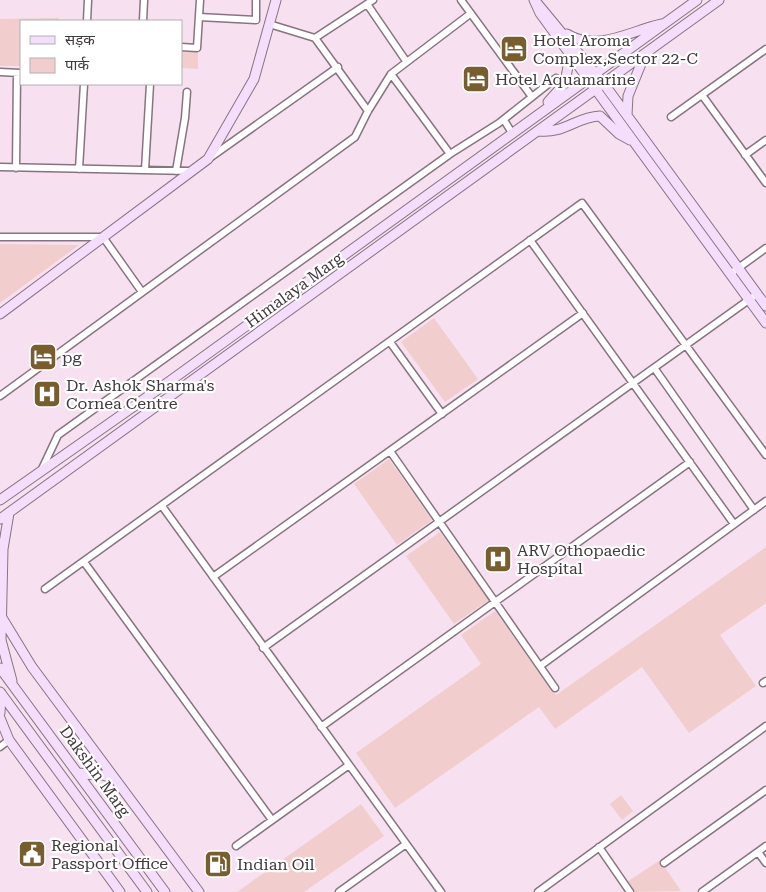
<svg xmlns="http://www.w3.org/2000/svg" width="766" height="892" font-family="'Roboto Serif','Noto Sans Devanagari',serif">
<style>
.green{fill:#f1cecd}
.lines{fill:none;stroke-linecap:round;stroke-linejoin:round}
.street-casing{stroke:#887481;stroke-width:9}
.secondary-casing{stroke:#887481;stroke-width:11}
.street{stroke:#fff;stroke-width:6}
.secondary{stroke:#f4defc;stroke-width:9}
.labels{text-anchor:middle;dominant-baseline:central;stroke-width:4.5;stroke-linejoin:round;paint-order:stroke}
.poi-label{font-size:16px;fill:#42393f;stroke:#fff;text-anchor:start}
.street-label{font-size:16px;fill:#42393f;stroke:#fff}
</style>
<rect width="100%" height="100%" fill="#f7e0ef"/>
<path class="green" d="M 59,18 L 59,21 L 21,21 L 21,66 L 0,66 L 0,19 Z
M 181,51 L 198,51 L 198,69 L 181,68 Z
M 0,244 L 79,245 L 0,303 Z
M 434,318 L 478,379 L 445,402 L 401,342 Z
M 389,459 L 432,520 L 397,545 L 354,484 Z
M 440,532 L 489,600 L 454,624 L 406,556 Z
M 766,547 L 766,603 L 720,635 L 756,686 L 689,733 L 642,667 L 555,729 L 539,707 L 395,808 L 356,753 L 481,664 L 461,635 L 495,611 L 556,695 Z
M 621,795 L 633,811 L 622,820 L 610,804 Z
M 361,804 L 384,836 L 304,892 L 237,892 Z
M 660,860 L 681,891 L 634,892 L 627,882 Z"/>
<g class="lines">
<g class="street-casing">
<path id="street" d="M 461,0 L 532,97
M 367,4 L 406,61
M 199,17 L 256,20 L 256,0
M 87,21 L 88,0
M 143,21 L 144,0
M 269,24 L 315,38 L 368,111
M 315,38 L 373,0
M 181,47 L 197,48 L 200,0
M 0,72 L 20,73
M 391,74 L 450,154
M 702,95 L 766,183
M 671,117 L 766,49
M 504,120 L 512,133
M 745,155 L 766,140
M 211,157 L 338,67
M 0,167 L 191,171
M 16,168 L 17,73
M 79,169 L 84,84
M 145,170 L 150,84
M 176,171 L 185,118 L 187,92
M 0,237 L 103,237 L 142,292
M 530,240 L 734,524
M 730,274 L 766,248
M 390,342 L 442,414
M 655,369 L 754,510
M 0,396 L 355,137 L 368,111 L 391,74 L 470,14
M 390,451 L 555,688
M 41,471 L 58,435 L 450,154 L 499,123 L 556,78
M 162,506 L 441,892
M 84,562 L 272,820
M 213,577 L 583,313
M 45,589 L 582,203 L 766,455
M 263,648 L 757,294
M 540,666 L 766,501
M 763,683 L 766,681
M 321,727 L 690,462
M 0,747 L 9,740
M 236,846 L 349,765
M 599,847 L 630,892
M 758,852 L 766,863
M 664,863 L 766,790
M 339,892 L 406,844
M 538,892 L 766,726
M 702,892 L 766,846"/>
</g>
<g class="secondary-casing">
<path id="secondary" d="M 534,0 L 540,13 L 766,323
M 537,3 L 604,84 L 766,306
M 567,34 C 597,53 632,30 662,24
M 548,102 L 565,83 L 570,55
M 627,115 L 628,96 L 645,54
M 539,131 C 564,134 576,117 600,116 L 619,134 L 630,140
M 0,314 L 208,159 L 254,79 L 276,0
M 0,500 L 170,381 L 697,0
M 9,513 L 3,549 L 1,640 L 12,681
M 0,519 L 719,0
M 1,616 L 32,667 L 199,892
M 0,668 L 165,892
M 0,692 L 147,892
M 0,713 L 1,693
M 0,718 L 9,740 L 120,892
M 78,773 L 103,775 L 114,779"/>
</g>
<use href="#street" class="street"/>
<use href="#secondary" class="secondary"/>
</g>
<defs>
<g id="hotel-square" transform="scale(1.4375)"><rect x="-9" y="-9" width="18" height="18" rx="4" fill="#785d2f" stroke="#fff"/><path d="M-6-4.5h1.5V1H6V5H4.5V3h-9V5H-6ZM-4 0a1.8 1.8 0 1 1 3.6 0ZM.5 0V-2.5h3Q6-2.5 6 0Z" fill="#fff"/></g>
<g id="hospital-square" transform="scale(1.4375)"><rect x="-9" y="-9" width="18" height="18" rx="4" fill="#785d2f" stroke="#fff"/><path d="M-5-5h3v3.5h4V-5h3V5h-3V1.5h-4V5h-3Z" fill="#fff"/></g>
<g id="civic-square" transform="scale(1.4375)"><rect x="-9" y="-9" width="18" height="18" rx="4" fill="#785d2f" stroke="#fff"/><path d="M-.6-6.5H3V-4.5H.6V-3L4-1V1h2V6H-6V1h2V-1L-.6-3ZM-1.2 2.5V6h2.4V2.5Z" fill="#fff"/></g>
<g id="fuel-square" transform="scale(1.4375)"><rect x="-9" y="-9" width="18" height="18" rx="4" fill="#785d2f" stroke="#fff"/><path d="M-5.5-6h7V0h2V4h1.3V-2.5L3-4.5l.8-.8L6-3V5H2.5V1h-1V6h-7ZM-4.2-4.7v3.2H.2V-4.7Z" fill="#fff"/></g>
</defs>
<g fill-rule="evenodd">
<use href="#hotel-square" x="514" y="49"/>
<use href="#hotel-square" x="476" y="79"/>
<use href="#hotel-square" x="43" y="357"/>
<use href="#hospital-square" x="47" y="394"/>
<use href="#hospital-square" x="498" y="559"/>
<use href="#civic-square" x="32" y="854"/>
<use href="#fuel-square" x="218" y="864"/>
</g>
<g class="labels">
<g class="poi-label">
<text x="533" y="40">Hotel Aroma<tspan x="533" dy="18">Complex,Sector 22-C</tspan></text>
<text x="495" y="79">Hotel Aquamarine</text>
<text x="62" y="357">pg</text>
<text x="66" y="385">Dr. Ashok Sharma's<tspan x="66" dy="18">Cornea Centre</tspan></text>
<text x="517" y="550">ARV Othopaedic<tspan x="517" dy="18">Hospital</tspan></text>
<text x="51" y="845">Regional<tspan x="51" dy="18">Passport Office</tspan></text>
<text x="237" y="864">Indian Oil</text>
</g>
<g class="street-label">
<text transform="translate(294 290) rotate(-36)">Himalaya Marg</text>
<text transform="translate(95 771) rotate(54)">Dakshin Marg</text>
</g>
</g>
<rect x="20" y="20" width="162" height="65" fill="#ffffff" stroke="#b3b0b2"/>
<rect x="30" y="36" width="25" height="8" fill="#f4defc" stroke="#b3b0b2"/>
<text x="65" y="45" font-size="15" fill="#42393f">सड़क</text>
<rect x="30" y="58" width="25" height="15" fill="#f1cecd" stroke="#b3b0b2"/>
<text x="65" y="70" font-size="15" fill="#42393f">पार्क</text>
</svg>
